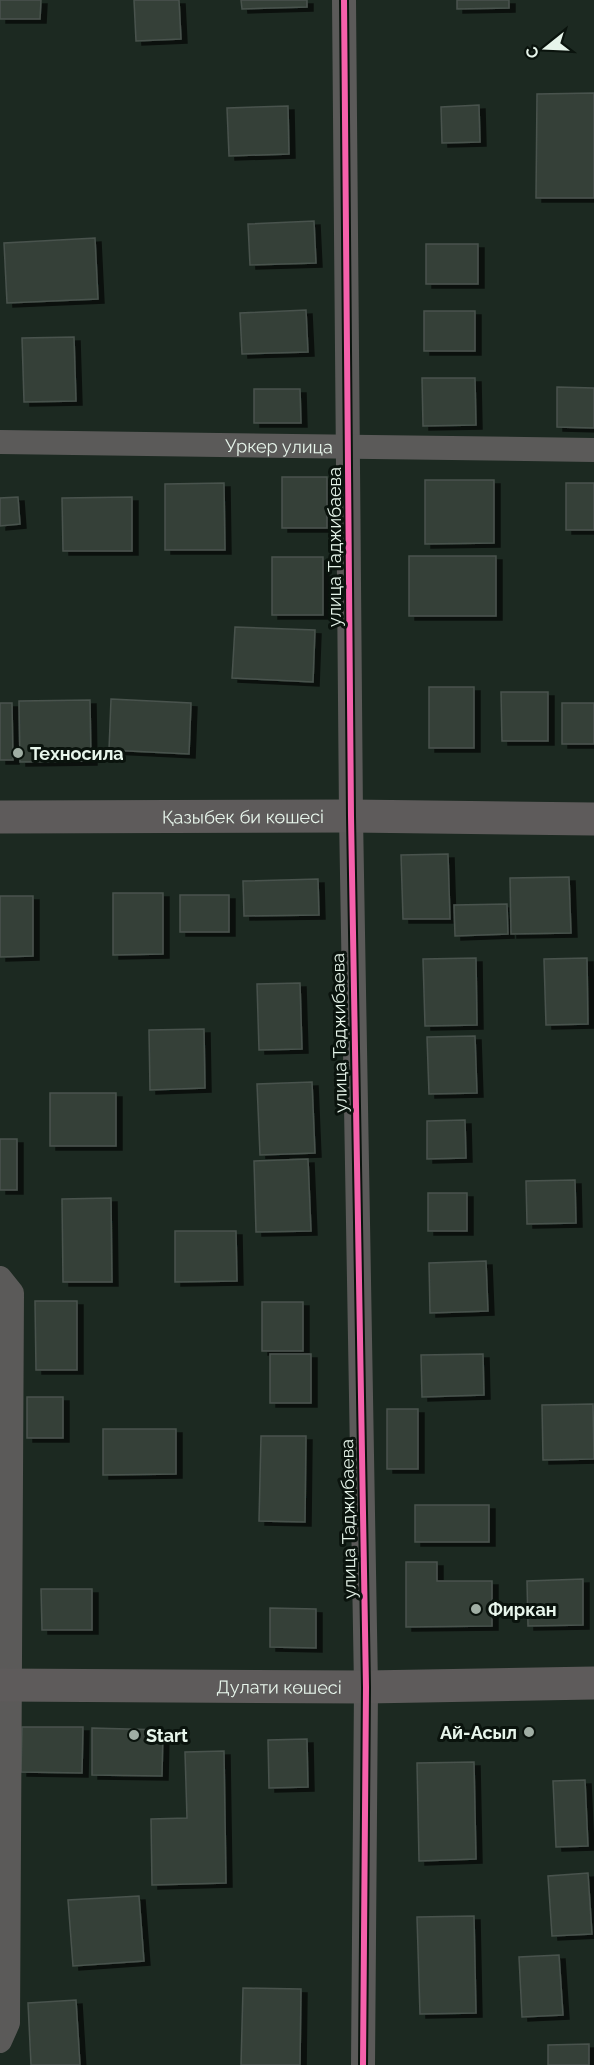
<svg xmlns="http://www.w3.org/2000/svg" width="594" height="2065" font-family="Raleway,sans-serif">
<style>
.building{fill:#354039;stroke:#49534d;stroke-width:1.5;filter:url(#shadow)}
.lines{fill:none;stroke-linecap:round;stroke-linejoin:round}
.street{stroke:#5b5a59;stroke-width:24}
.secondary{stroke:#5e5b5b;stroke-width:33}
.cycleway-casing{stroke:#0a130d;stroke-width:10}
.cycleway{stroke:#f560ab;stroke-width:6}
.poi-dot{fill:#a0aea4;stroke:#0a130d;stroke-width:2}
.labels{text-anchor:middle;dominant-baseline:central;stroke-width:6;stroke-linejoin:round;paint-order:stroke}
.street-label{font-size:18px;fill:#e7f5eb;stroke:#0a130d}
.poi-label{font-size:18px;font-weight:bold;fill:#e7f5eb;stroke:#0a130d;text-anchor:start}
</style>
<defs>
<filter id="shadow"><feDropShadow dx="6" dy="4" stdDeviation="0" flood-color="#0009"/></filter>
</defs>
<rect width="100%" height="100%" fill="#1c2921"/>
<path class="building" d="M 0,0 L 41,0 L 40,19 L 0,19 Z
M 134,0 L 179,0 L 181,39 L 136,41 Z
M 241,0 L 307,0 L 307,7 L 242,9 Z
M 457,0 L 509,0 L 509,8 L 457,9 Z
M 594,93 L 594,198 L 536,198 L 537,94 Z
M 479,105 L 480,142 L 442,143 L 441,107 Z
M 288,106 L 289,154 L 229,156 L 227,108 Z
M 314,221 L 316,263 L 250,265 L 248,224 Z
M 95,238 L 98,299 L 7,303 L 4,243 Z
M 426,244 L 478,244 L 478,284 L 426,284 Z
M 306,310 L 308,352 L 242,354 L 240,313 Z
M 424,311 L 475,311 L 475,351 L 424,351 Z
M 74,337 L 76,401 L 24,402 L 22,338 Z
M 422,378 L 475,378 L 476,425 L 423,426 Z
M 557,387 L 594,388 L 594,428 L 557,427 Z
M 254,389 L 300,389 L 301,423 L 254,423 Z
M 282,477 L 327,477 L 327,528 L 282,528 Z
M 425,480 L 494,480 L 494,543 L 425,544 Z
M 224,483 L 225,550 L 165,550 L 165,484 Z
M 566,483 L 594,483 L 594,530 L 566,530 Z
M 18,497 L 20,524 L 0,526 L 0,498 Z
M 132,497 L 132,551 L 63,551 L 62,498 Z
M 409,556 L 496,556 L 496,616 L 409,616 Z
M 272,557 L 323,557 L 323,615 L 272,615 Z
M 235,627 L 315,630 L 313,682 L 232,678 Z
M 429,687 L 474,687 L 474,748 L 429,748 Z
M 501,692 L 548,692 L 548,741 L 502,741 Z
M 111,699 L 191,703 L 189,754 L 109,750 Z
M 90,700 L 91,761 L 20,762 L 19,701 Z
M 0,703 L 12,703 L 13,760 L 0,760 Z
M 562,703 L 594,703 L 594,744 L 562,744 Z
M 448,854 L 450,919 L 403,919 L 401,855 Z
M 569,877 L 571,933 L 511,934 L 510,878 Z
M 318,879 L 319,915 L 244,916 L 243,881 Z
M 113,893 L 163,893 L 163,954 L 113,955 Z
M 180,895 L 229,895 L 229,932 L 180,932 Z
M 0,896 L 33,896 L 33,956 L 0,957 Z
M 507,904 L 508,934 L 455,936 L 454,905 Z
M 476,958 L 477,1025 L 425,1026 L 423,959 Z
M 587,958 L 588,1024 L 546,1025 L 544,959 Z
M 300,983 L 302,1049 L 259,1050 L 257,984 Z
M 204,1029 L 205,1088 L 150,1090 L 149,1030 Z
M 475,1036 L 477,1093 L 429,1094 L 427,1037 Z
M 312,1082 L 315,1153 L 260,1155 L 257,1084 Z
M 50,1093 L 116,1093 L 116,1146 L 50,1146 Z
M 465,1120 L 466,1158 L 427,1159 L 427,1121 Z
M 0,1139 L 17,1139 L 17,1190 L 0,1190 Z
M 308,1159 L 311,1231 L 256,1232 L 254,1161 Z
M 575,1180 L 576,1223 L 527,1224 L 526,1181 Z
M 428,1193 L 467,1193 L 467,1231 L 428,1231 Z
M 111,1198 L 112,1282 L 63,1282 L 62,1199 Z
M 175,1231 L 236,1231 L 237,1281 L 175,1282 Z
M 486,1261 L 488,1311 L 430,1313 L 429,1263 Z
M 35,1301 L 77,1301 L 77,1370 L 36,1370 Z
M 262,1302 L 303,1302 L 303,1351 L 262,1351 Z
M 270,1354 L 311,1354 L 311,1403 L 270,1403 Z
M 483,1354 L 484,1395 L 422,1397 L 421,1355 Z
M 27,1397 L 63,1397 L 63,1438 L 27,1438 Z
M 593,1404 L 594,1459 L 543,1460 L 542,1405 Z
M 387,1409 L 418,1409 L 418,1469 L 387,1469 Z
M 103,1429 L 176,1429 L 176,1474 L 103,1475 Z
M 261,1436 L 306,1436 L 305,1522 L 259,1521 Z
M 415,1505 L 489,1505 L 489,1542 L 415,1542 Z
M 406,1562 L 437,1562 L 437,1581 L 492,1581 L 492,1626 L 406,1627 Z
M 583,1579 L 583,1625 L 528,1626 L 527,1581 Z
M 41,1589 L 92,1589 L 92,1630 L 42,1630 Z
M 270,1608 L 316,1609 L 316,1648 L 270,1647 Z
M 22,1727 L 83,1727 L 82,1773 L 21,1772 Z
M 92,1728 L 163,1730 L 162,1776 L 92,1775 Z
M 307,1739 L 308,1787 L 269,1788 L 268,1740 Z
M 224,1751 L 226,1883 L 152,1885 L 151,1819 L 187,1818 L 185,1752 Z
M 474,1762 L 476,1859 L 419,1861 L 417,1763 Z
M 585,1780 L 588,1846 L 556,1847 L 553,1781 Z
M 588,1873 L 592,1934 L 552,1936 L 548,1876 Z
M 139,1896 L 144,1961 L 73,1966 L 68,1900 Z
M 474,1916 L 476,2013 L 420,2014 L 417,1917 Z
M 559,1955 L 563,2015 L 522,2017 L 519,1957 Z
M 243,1988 L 301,1989 L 300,2065 L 241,2065 Z
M 76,2000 L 80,2065 L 31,2065 L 28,2003 Z
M 589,2044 L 589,2065 L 548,2065 L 548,2045 Z"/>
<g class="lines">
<g class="street">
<path d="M 344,0 L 351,816 L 366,1687 L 363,2065"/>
<path id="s1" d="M 0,442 L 594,450"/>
<path d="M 0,1278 L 12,1293 L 8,2023 L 0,2041"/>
</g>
<g class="secondary">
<path id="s2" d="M 0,817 L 351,816 L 594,819"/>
<path id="s3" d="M 0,1685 L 366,1687 L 594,1683"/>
</g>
<g class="cycleway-casing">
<path id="cycleway" d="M 344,0 L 351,816 L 366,1687 L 363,2065"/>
</g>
<use href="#cycleway" class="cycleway"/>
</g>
<g class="poi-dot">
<circle cx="18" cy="753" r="6"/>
<circle cx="476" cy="1609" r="6"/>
<circle cx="529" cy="1732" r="6"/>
<circle cx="134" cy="1735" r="6"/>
</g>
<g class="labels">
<g class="street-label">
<text stroke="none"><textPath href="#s1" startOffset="279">Уркер улица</textPath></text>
<text transform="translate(334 547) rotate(-90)">улица Таджибаева</text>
<text stroke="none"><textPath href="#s2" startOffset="243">Қазыбек би көшесі</textPath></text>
<text transform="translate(339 1033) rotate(-91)">улица Таджибаева</text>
<text transform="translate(348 1519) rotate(-91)">улица Таджибаева</text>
<text stroke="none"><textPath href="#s3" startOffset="279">Дулати көшесі</textPath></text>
</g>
<g class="poi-label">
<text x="30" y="753">Техносила</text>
<text x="488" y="1609">Фиркан</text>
<text x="517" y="1732" text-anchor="end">Ай-Асыл</text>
<text x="146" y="1735">Start</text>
</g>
</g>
<g transform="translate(546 48) rotate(252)" stroke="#0a130d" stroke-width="4.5" paint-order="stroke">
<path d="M0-4.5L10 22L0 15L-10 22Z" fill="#e7f5eb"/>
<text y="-9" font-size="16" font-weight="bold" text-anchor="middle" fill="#e7f5eb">С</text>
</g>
</svg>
